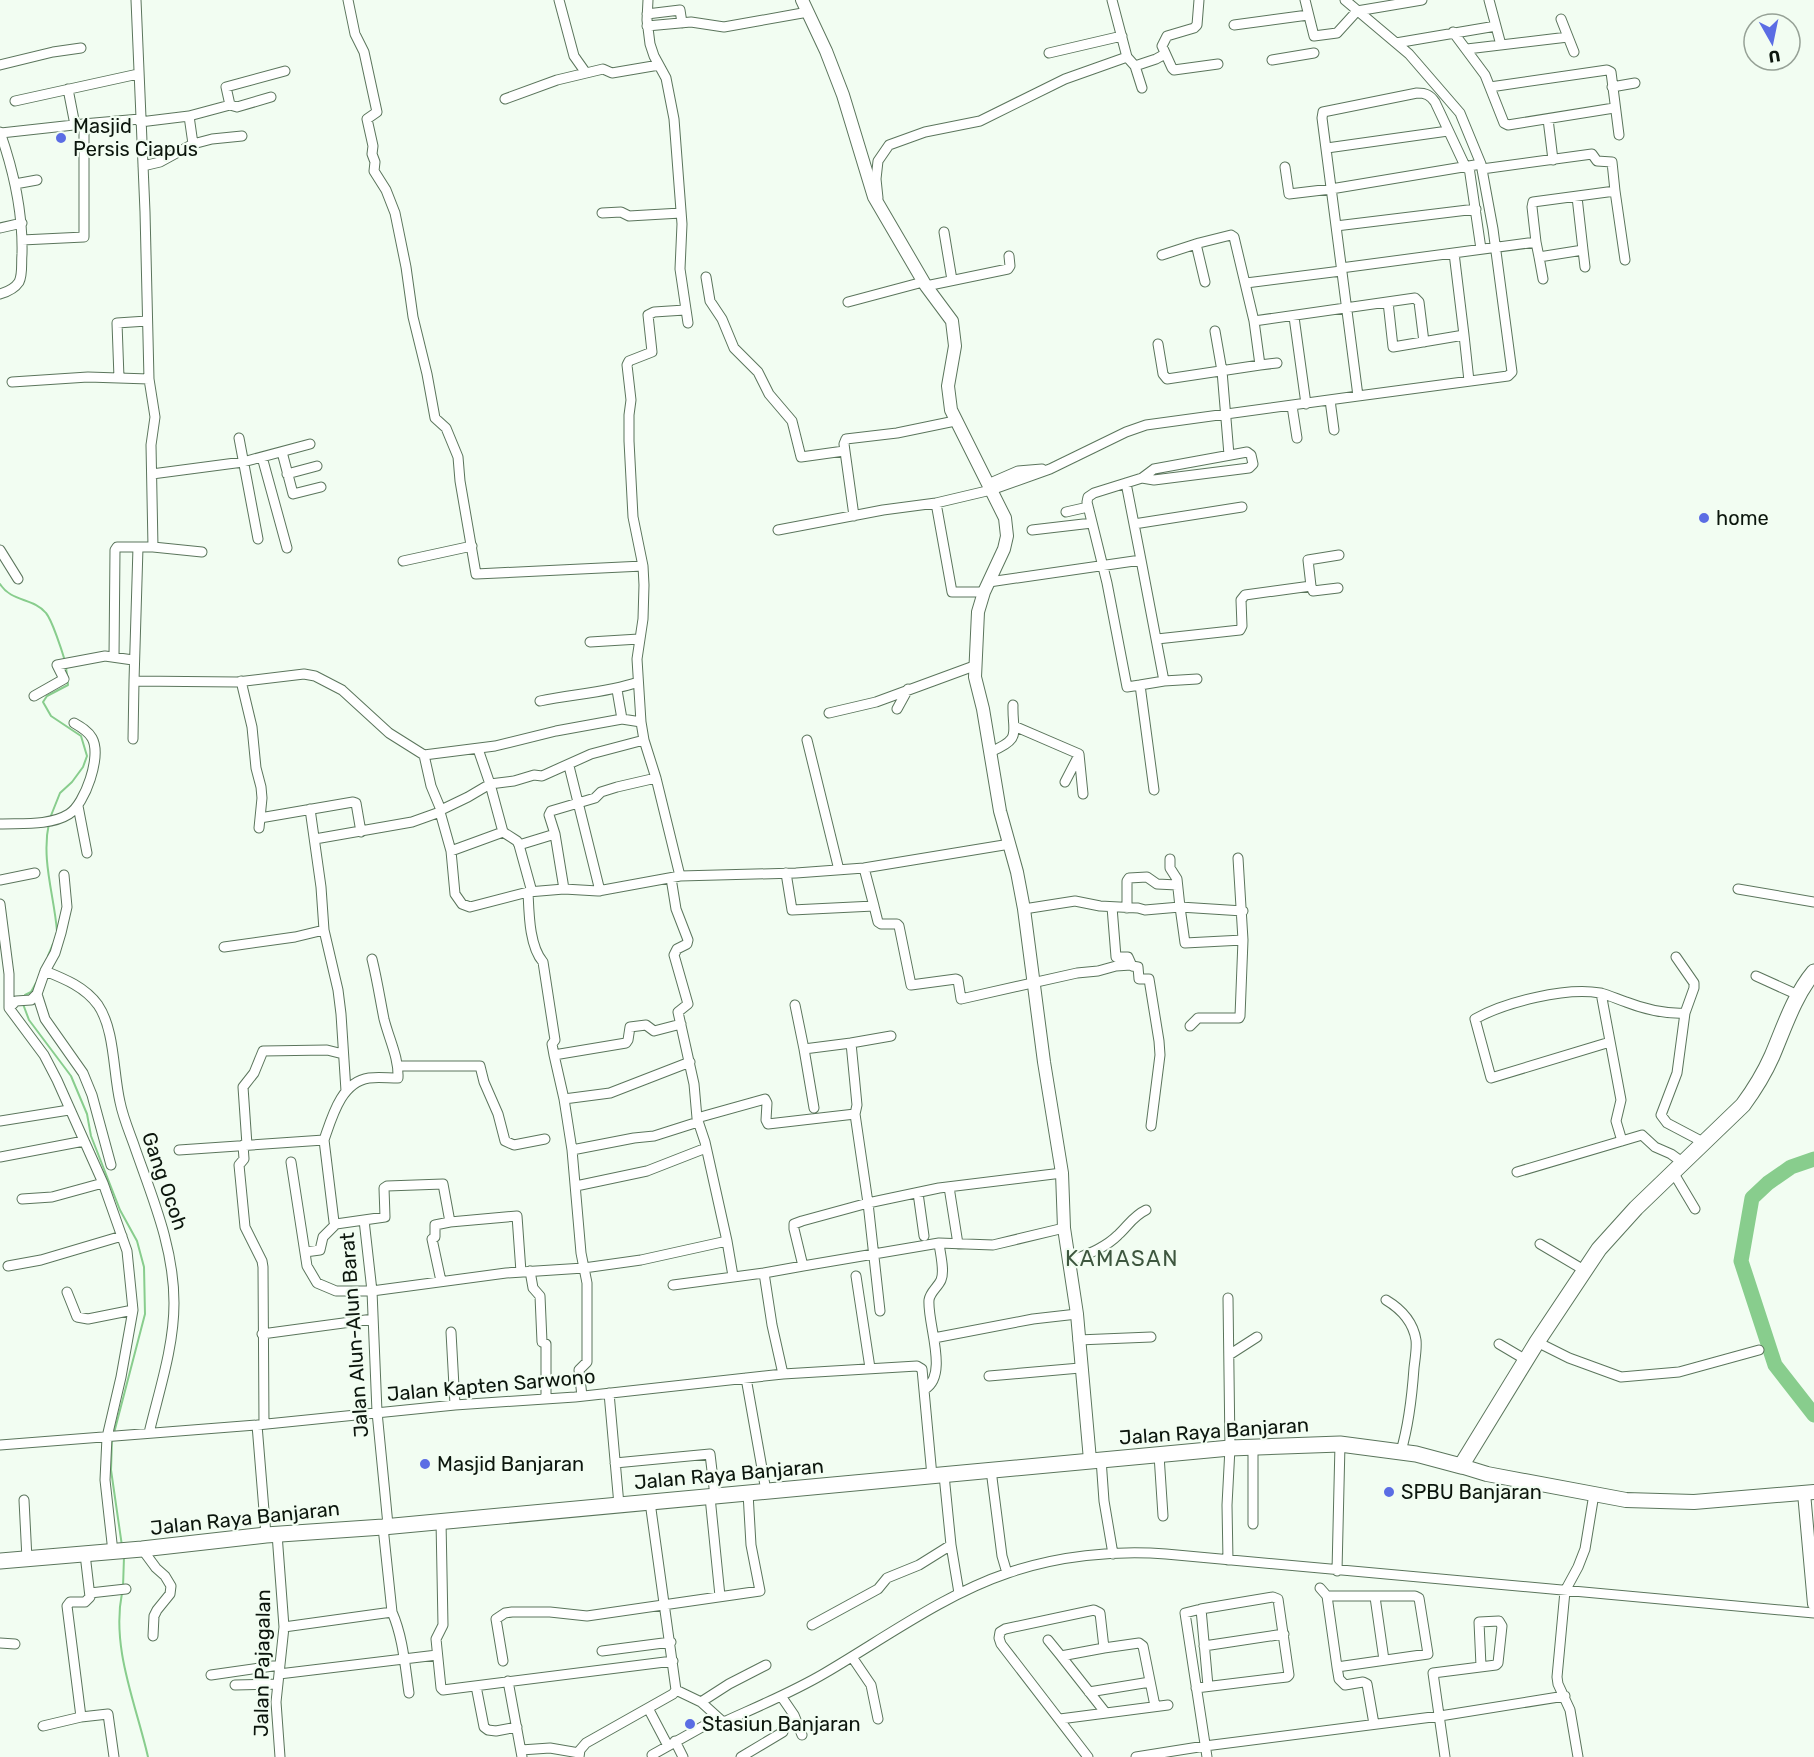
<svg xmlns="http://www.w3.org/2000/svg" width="1814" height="1757" font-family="Rubik,sans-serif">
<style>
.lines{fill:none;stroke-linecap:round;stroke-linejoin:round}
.stream{stroke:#88cd8d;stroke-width:2}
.river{stroke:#88cd8d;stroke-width:15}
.minor-casing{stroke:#5b755c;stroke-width:11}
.tertiary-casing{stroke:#5b755c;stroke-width:14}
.secondary-casing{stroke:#5b755c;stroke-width:16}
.primary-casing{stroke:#5b755c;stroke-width:17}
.minor{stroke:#fff;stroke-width:9}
.tertiary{stroke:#fff;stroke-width:12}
.secondary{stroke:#fff;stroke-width:14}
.primary{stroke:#fff;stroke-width:15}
.poi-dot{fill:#5b6de4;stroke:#f2fdf2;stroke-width:2}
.labels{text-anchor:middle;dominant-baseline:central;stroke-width:4.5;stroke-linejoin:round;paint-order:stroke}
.poi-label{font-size:20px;fill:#0c160d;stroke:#f2fdf2;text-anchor:start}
.street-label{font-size:20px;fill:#0c160d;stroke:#f2fdf2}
.quarter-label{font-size:22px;letter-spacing:1.5px;fill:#3e573f;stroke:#f2fdf2}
</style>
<rect width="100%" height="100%" fill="#f2fdf2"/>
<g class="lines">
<path class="stream" d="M 0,584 C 11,602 34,598 46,613 C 52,620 62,651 65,661
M 50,818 L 60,793 L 72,782 L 83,767 L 87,756 L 81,736 L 51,716 L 43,702 L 47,696 L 68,685 L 66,667
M 49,823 C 41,859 54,895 57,931
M 48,956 L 53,944
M 24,999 L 25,995 L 31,992 L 36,983
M 23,1004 L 29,1020 L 71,1076 L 87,1114 L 91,1136 L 120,1210 L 137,1241 L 144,1267 L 145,1314 L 114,1433
M 112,1438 L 111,1470 L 122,1546
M 123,1587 L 124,1557
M 122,1593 C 111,1648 136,1704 148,1757"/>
<path class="river" d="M 1814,1159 L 1791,1167 L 1768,1183 L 1752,1198 L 1741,1261 L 1775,1365 L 1814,1415"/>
<g class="minor-casing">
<path id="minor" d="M 136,0 L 145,212 L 149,379 L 155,417 L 151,445 L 153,547 L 138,547 L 134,681 L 237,682 L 304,674 L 315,676 L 342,690 L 389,733 L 424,755 L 495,746 L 556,731 L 622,719
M 348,0 L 355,34 L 364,52 L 377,112 L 367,119 L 373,146 L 372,154 L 375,162 L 374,171 L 386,190 L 395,213 L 406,267 L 413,317 L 427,374 L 435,418 L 446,428 L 458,457 L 460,481 L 476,574 L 643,566
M 559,0 L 574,56 L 586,73
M 648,0 L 647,20 L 650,44 L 654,56 L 666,78 L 674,119 L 682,224 L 680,269 L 688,323
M 1112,0 L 1127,57 L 1135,66 L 1156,59 L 1165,54
M 1199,0 L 1197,25 L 1194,28 L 1167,36 L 1162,46 L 1172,68 L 1174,70 L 1218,64
M 1305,0 L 1314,36 L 1337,33 L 1357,11 L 1422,0
M 1345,0 L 1409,54 L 1460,113 L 1481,164 L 1493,229 L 1512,372 L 1508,376 L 1358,396
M 1489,0 L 1501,45
M 647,14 L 680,10 L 682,23
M 1561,19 L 1574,52
M 1234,25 L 1308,15
M 647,26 L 691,22 L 724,27 L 808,12
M 1453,32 L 1485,75 L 1504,123 L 1508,125 L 1614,108
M 1396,43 L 1496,26
M 1467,49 L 1568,37
M 1049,53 L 1122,36
M 1272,60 L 1314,53
M 0,65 L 53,52 L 81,48
M 1135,66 L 1142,88
M 1490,87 L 1607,70 L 1611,72 L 1619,135
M 1612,87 L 1635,83
M 68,89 L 75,125
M 505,99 L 557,80 L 603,69 L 612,73 L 659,65
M 15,101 L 138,74
M 230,105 L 237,107 L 271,97
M 189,116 L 230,105 L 226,87 L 285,71
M 1548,119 L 1553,160
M 140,122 L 189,116 L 193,144 L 212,139 L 242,136
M 83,124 L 140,119
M 0,132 C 14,172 23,212 22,254 C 21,263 23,274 19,282 C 15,288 7,292 0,294
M 1,133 L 83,124 L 84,130 L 84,237 L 22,240
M 1327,148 L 1448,131
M 143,166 L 160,162 L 193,144
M 1285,167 L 1289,194 L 1331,189 L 1481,164
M 1469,167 L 1481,249
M 1482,169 L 1592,154 L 1597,161 L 1612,162 L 1615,191 L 1533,202 L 1532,207 L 1536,242
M 15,184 L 37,180
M 1615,191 L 1625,260
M 1577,197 L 1583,250
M 878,198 L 876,179 L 878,161 L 889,145 L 925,132 L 980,121 L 1065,79 L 1127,57
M 602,213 L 621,212 L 629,216 L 681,213
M 1336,226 L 1476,209
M 0,228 L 22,223
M 944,232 L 952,280
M 1196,244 L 1205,282
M 1454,253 L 1464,335
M 1162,255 L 1199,243 L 1231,235 L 1234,237 L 1254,321 L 1415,298 L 1419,302 L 1424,342
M 1539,257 L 1543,279
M 1341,268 L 1536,242 L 1539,257 L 1583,250 L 1585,267
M 706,277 L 710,301 L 722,319 L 734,348 L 758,372 L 769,394 L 792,421 L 801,457 L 844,451
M 1246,283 L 1341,271
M 926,286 L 1008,269 L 1010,266 L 1009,256
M 848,302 L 923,282
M 1388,302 L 1393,347 L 1464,335 L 1469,381
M 1294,317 L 1306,404
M 1215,331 L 1222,371 L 1229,455
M 1158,344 L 1163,374 L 1167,379 L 1260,365 L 1254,321
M 1260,365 L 1277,363
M 119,378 L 117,323 L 147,321
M 12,382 L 88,377 L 149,379
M 1330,400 L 1334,430
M 1292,406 L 1297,438
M 239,438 L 258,539
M 282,452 L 293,494 L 321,487
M 262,457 L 287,548
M 152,474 L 243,462 L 310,444
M 287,474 L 317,466
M 1126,483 L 1141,560
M 988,484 L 1018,471 L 1042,469
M 936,503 L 952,592 L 984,592
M 1066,512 L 1088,507
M 854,516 L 844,444 L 846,439 L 897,433 L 955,421
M 1134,524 L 1242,507
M 778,530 L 883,510 L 936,503 L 991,490 L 1050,469 L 1126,432 L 1146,425 L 1358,396 L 1322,118 L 1323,112 L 1417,93 C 1426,93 1430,95 1435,102 L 1466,168
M 1032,530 L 1092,523
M 153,547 L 202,552
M 0,550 L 18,579
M 403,561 L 472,546
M 989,582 L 1141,560 L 1164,681 L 1197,679
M 1311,586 L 1308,560 L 1339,555
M 1157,639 L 1240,630 L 1242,626 L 1241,600 L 1245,595 L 1311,586 L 1313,591 L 1338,588
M 590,642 L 639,639
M 114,657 L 115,550 L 117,547 L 138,547
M 241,681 L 252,727 L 256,768 L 261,787 L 262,798 L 259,828
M 1140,685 L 1127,687 L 1107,583 L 1087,502 L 1088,497 L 1094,493 L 1142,478 L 1154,480 L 1249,468 L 1253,464 L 1251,455 L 1247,452 L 1154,469 L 1142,478
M 617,690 L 622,719 L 641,722
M 34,696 L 64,679 L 57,665 L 105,656 L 133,660
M 540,701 C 572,694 607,693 638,682
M 897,709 L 908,689
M 829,713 L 876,702 L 974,666
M 1014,726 L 1079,754 L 1083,794
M 133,739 L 134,681
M 644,740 L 641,722 L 637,659 L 643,619 L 644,585 L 643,566 L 633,517 L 629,441 L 629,415 L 631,400 L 627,365 L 629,361 L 652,352 L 648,315 L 654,312 L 685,310
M 807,740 L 839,870
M 478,749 L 490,784 L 468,797 L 441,810 L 440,812 L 451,851 L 455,894 L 462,904 L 470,907 L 528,892 L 564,889 L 598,891 L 680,876
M 990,752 C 1023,738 1012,734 1013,705
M 424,755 L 431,786 L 441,810
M 569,766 L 600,891
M 656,778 L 617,787 L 601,792 L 595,798 L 551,811 L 549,815 L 555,834 L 519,845 L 517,841 L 503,832 L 490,784 L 514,781 L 534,775 L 542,776 L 591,754 L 644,740 L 656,778 L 680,876 L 796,873 L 864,868 L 1010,844
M 1065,782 L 1079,755
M 1154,790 L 1140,685 L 1164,681
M 78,806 L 87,853
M 310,809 L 321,887 L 324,930 L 338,990 L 341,1014 L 346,1091
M 260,818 L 353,802 L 356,803 L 361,832
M 0,824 C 21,823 50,826 69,814 C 85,804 102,756 92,738 C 88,731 81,727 74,723
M 555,834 L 564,889
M 315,839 L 412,822 L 440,812
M 519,845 L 532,892
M 451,851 L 503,832
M 1170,859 L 1170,868 L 1177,879 L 1180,907 L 1243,911
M 864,868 L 874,906
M 786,873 L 792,910 L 874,906 L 878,922 L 881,924 L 897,924 L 899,926 L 911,985 L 956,979 L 958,980 L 961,999 L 1077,973 L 1098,971 L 1116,966 L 1131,965
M 671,878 L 676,909 L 688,940 L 687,944 L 677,949 L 674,955 L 688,1004 L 678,1012 L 694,1084 L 697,1118
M 0,880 L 35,873
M 1738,889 L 1814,902
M 528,892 C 529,912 529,946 543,962 L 555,1040 L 552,1044 L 554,1055 L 626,1043 L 628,1040 L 630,1027 L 646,1025 L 654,1031 L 681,1024
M 0,904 L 9,974 L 9,1008 L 44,1055 L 57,1080 L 103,1183 L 127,1251 L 133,1310 L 121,1377 L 107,1437 L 105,1480 L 113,1552
M 1112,907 L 1116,957 L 1128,957 L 1132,966 L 1138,967 L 1139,979 L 1149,979 L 1159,1041 L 1160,1055 L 1151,1126
M 1127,908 L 1127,881 L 1129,878 L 1147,877 L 1157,884 L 1177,885
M 1024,909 L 1075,901 L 1100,906 L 1138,908 L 1145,910 L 1180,907 L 1185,943 L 1243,940
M 224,947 L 295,937 L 324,930
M 1676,957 L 1694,983 L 1694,988 L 1685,1013 L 1677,1073 L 1661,1115 L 1667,1123 L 1703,1142
M 45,971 C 65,979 85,987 98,1005 C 115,1030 113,1072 120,1102 C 123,1117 129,1131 134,1145 C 152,1197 174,1247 174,1303 C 174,1347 159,1391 149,1433
M 1756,976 L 1798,995
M 1601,993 L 1621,1100 L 1616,1121 L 1622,1141
M 37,994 L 45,1019 L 83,1073 L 92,1095 L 111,1165
M 795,1005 L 804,1049 L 851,1043
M 9,1008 L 16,1001 L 31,1000 L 37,994 L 45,971 L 55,953 L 61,933 L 67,907 L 64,875
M 1190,1026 L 1198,1018 L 1239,1018 L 1240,1016 L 1243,940 L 1238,858
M 1610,1042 L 1491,1078 L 1475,1019 C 1505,1002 1566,987 1600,993 C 1609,995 1617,999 1626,1002 C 1644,1009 1665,1014 1685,1013
M 804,1049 L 814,1108
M 554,1055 L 564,1099 L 572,1150 L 581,1253 L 587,1283 L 587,1362 L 579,1370 L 582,1396
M 398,1066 L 480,1066 L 484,1082 L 498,1114 L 505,1141 L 514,1145 L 545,1139
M 564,1099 L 610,1093 L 690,1062
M 855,1114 L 857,1105 L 851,1043 L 891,1036
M 0,1121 L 69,1110
M 324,1140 C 332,1117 341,1082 369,1078 C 378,1077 388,1078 398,1078 C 399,1058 389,1039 384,1019 C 380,999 377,979 372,959
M 243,1145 L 244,1159 L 239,1165 L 245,1227 L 262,1261 L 263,1267 L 264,1424
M 247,1145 L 243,1087 L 254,1073 L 263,1051 L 327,1050 L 343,1054
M 179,1150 L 324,1140 L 334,1222 L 336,1224 L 364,1220 L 372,1291 L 377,1412 L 388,1525
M 572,1150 L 634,1138 L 654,1136 L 698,1122
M 0,1157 L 84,1141
M 291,1162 L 307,1266 L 317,1283 L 336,1291 L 372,1291 L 506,1273 L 584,1268 L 641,1260 L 727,1241 L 733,1276
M 1517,1172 L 1642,1135 L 1655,1147 L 1671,1154 L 1682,1162
M 1673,1172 L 1695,1209
M 576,1186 L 647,1171 L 706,1148
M 949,1187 L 958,1244
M 918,1193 L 924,1236
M 22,1199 L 52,1197 L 103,1183
M 364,1220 L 385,1217 L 384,1188 L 387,1186 L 443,1184 L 450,1222 L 435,1225 L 435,1237 L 432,1239 L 441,1281
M 450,1222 L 517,1216 L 521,1272
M 727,1241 L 705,1142 L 697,1118 L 765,1099 L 767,1103 L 766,1120 L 768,1124 L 855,1114 L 868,1203 L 880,1311
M 1540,1244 L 1584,1270
M 305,1252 L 320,1250 L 323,1237 L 336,1224
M 1068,1262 C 1085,1255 1104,1249 1118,1235 C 1128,1226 1133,1216 1146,1210
M 8,1266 L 41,1260 L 122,1236
M 803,1266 L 939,1243 L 993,1245 L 1064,1228
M 530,1271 L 533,1288 L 540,1296 L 542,1342 L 546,1344 L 546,1399
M 764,1273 L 803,1266 L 794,1229 L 794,1224 L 802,1221 L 868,1203 L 939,1188 L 1062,1173
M 856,1276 L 870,1368
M 673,1285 L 764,1273 L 772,1325 L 783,1374
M 67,1292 L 77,1317 L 88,1319 L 133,1310
M 1228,1298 L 1230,1448 L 1227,1505 L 1228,1560
M 1386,1300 C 1401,1309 1413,1321 1416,1340 C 1417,1348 1415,1359 1414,1368 C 1412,1396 1409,1424 1401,1451
M 451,1332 L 455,1405
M 262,1334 L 373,1319
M 934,1338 L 1033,1319 L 1077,1314
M 1078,1340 L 1151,1337
M 1537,1342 L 1569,1358 L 1621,1377 L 1679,1372 L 1759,1350
M 1499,1344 L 1526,1360
M 1229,1355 L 1257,1337
M 989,1376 L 1080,1368
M 746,1378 L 766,1491
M 925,1389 C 949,1375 927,1323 929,1300 C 930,1292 938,1287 941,1280 C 945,1271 940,1253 939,1243
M 609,1393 L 619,1505
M 257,1425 L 266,1535
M 0,1445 L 257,1425 L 455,1405 L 575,1397 L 783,1374 L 917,1366 L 922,1369 L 932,1476
M 1253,1447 L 1253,1524
M 1159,1455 L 1163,1516
M 1101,1459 L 1104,1501 L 1113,1554
M 615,1463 L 710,1454 L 715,1496
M 991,1470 L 1002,1556 L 1007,1573
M 944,1475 L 951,1545 L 959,1593
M 710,1497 L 720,1596
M 24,1500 L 27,1559
M 441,1521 L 443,1625 L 436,1639 L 441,1688 L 443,1690 L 673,1661
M 277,1534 L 284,1627 L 276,1702 L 280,1757
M 142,1549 L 156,1568 L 165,1576 L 171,1586 L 170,1594 L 157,1610 L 154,1616 L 153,1636
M 85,1554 L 90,1597 L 85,1602 L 70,1602 L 67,1606 L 81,1717 L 108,1714 L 114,1757
M 1337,1571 L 1340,1444
M 1320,1588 L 1327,1596 L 1415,1596 L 1419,1598 L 1428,1654 L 1337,1667 L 1327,1596
M 90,1593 L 126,1589
M 1375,1597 L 1384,1660
M 1201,1609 L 1208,1686
M 392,1612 C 403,1637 405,1666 409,1693
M 812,1625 L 878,1589 L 887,1578 L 919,1565 L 951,1545
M 284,1627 L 392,1612 L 383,1527
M 1048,1640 L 1061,1656
M 0,1643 L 15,1644
M 1204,1646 L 1284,1634
M 1104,1648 L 1061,1656 L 1105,1712
M 602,1651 L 671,1642
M 852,1657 L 871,1685 L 878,1719
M 503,1661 L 496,1619 L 505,1613 L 512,1612 L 550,1612 L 587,1616 L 760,1591 L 751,1545 L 748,1493
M 1337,1667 L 1339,1679 L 1345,1685 L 1363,1682 L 1367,1684 L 1374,1724
M 279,1674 L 437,1655
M 211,1675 L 280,1665
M 508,1681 L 522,1757
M 235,1685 L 278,1684
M 476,1686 L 484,1727 L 488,1730 L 496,1731 L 517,1727
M 1196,1688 L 1287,1677 L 1289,1675 L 1278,1599 L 1273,1597 L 1201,1609 L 1185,1613 L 1207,1757
M 676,1690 L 701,1702 L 722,1721 L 726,1721 C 759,1706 793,1692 825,1673 C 883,1639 945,1594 1008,1573 C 1057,1556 1114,1550 1166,1554 L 1814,1613
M 1089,1692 L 1150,1682
M 781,1696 L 794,1715 L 802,1735
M 701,1702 L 729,1684 L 766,1665
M 648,1708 L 668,1746
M 1060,1719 L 1168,1705
M 43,1726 L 81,1717
M 675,1741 L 683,1757
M 521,1750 L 550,1748 L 579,1753
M 652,1755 L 718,1718
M 579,1757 L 580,1750 L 586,1743 L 673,1694 L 676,1690 L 650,1502
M 741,1757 L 783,1732
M 1088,1757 L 1001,1644 L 999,1638 L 1000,1632 L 1005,1629 L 1094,1610 L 1100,1613 L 1104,1648 L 1139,1643 L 1143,1646 L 1155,1706
M 1136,1757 L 1205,1746 L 1440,1716 L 1565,1696
M 1445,1757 L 1433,1673 L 1496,1665 L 1498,1663 L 1502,1626 L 1499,1621 L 1479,1622 L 1481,1666
M 1578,1757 L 1570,1710 L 1558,1684 L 1557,1677 L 1565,1591 L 1578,1567 L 1585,1549 L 1594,1494"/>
</g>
<g class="tertiary-casing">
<path id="tertiary" d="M 802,0 L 826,51 L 843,95 L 874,197 L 926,286 L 952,321 L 955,346 L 948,386 L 951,410 L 1005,518 L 1007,536 L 1004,549 L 984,592 L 978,612 L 975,677 L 983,709 L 1000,811 L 1017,872 L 1024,909 L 1044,1062 L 1062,1173 L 1064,1228 L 1077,1314 L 1090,1460
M 1804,1493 L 1814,1604"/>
</g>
<g class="secondary-casing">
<path id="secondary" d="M 1461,1466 L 1487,1474 L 1626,1500 L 1694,1502 L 1814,1492"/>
</g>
<g class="primary-casing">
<path id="primary" d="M 0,1561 L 142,1549 L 266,1535 L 383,1527 L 1230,1448 L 1340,1444 L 1416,1454 L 1461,1466 L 1537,1342 L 1599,1249 L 1636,1208 L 1743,1105 C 1754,1090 1764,1074 1772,1056 C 1784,1028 1794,996 1814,972"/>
</g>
<use href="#minor" class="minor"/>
<use href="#tertiary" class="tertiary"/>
<use href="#secondary" class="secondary"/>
<use href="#primary" class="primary"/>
</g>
<g class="poi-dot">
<circle cx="61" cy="138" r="6"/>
<circle cx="1704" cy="518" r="6"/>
<circle cx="425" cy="1464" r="6"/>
<circle cx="1389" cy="1492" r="6"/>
<circle cx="690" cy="1724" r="6"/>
</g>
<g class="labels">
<g class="poi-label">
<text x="73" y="126">Masjid<tspan x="73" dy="23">Persis Ciapus</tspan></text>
<text x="1716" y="518">home</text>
<text x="437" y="1464">Masjid Banjaran</text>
<text x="1401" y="1492">SPBU Banjaran</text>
<text x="702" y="1724">Stasiun Banjaran</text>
</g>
<g class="street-label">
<text transform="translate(165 1181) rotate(71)">Gang Ocoh</text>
<text transform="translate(354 1335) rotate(-94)">Jalan Alun-Alun Barat</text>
<text transform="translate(491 1385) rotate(-5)">Jalan Kapten Sarwono</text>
<text transform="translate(1214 1431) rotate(-4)">Jalan Raya Banjaran</text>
<text transform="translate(729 1474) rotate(-5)">Jalan Raya Banjaran</text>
<text transform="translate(245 1518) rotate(-6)">Jalan Raya Banjaran</text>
<text transform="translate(262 1663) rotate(-89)">Jalan Pajagalan</text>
</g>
<g class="quarter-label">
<text x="1122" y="1258">KAMASAN</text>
</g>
</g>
<g transform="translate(1772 42) rotate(171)"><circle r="28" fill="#f2fdf2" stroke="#96a196" stroke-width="1.5"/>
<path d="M0-4.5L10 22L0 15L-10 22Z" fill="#5b6de4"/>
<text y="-9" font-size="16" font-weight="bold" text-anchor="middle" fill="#0c160d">U</text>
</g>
</svg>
